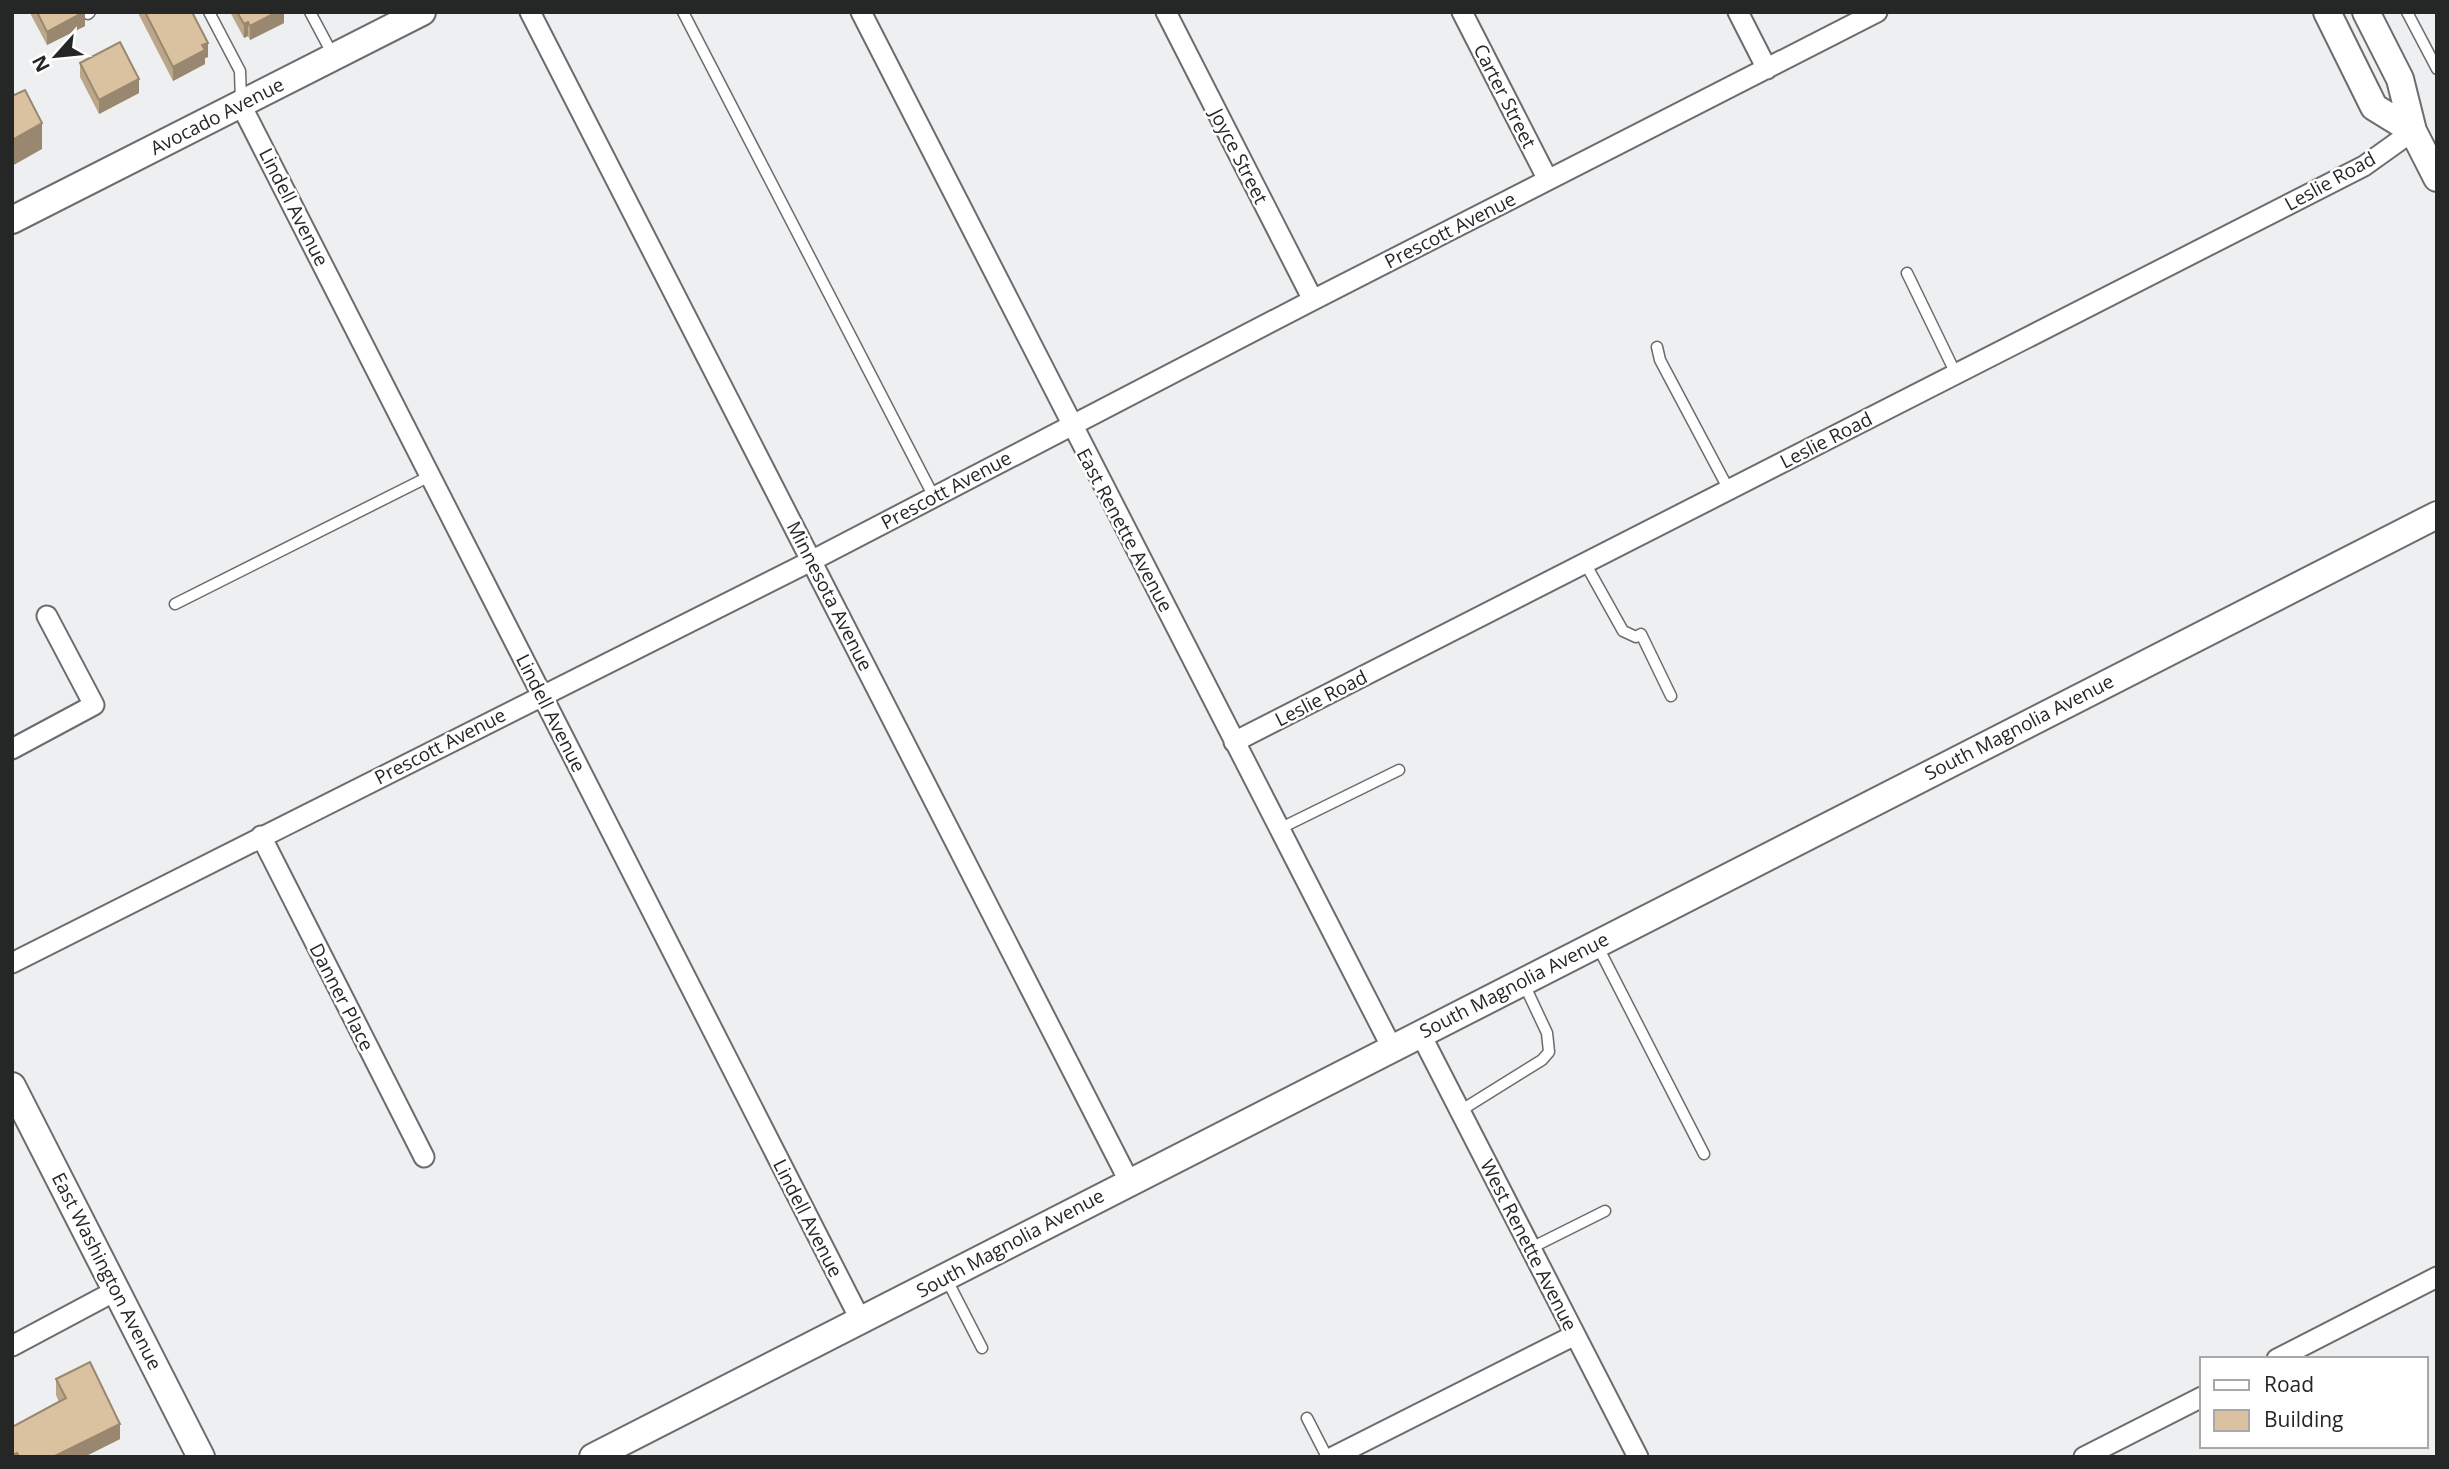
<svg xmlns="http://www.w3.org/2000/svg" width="2449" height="1469" font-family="'Open Sans',sans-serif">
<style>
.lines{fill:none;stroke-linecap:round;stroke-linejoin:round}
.lane-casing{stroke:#6b6c6d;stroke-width:13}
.street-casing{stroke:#6b6c6d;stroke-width:23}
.secondary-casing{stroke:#6b6c6d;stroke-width:30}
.lane{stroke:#fff;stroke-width:10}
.street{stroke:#fff;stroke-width:19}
.secondary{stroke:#fff;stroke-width:26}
.wall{fill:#bba68a}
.shaded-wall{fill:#998770}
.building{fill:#dac1a0;stroke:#998770;stroke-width:2}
.labels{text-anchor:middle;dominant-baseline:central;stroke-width:5;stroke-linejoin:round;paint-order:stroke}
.street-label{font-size:19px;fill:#252626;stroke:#fff}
</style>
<rect width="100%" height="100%" fill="#eeeff0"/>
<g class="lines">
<g class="lane-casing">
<path id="lane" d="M 209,12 L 240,71 L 241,101
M 310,12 L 334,57
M 683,12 L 934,497
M 2407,12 L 2437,69
M 88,14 L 90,12
M 1907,273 L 1956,374
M 1657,347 L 1660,360 L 1729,490
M 1585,563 L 1623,631 L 1636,637 L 1641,634 L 1671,696
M 175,604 L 430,476
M 1279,829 L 1399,770
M 1598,947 L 1704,1154
M 1460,1111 L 1542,1060 L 1549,1052 L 1547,1033 L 1524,984
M 1531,1248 L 1605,1211
M 946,1278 L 982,1348
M 1307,1418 L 1327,1457"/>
</g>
<g class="street-casing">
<path id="street" d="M 530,12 L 1129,1181
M 861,12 L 1392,1048
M 1166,12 L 1313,300
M 1462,12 L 1548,180
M 1738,12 L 1767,69
M 241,105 L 861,1321
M 1234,742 L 2364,166 L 2413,131
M 12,749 L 94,705 L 47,616
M 261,836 L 424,1157
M 12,963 L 813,560 L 1313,300 L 1877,12
M 1420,1033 L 1638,1457
M 12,1346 L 117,1290
M 2277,1359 L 2437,1277
M 1333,1457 L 1575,1335
M 2084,1457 L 2202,1397"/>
</g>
<g class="secondary-casing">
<path id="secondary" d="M 2327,12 L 2374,107 L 2413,131
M 2366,12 L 2400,79 L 2413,131 L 2437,178
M 12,220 L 422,12
M 12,1086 L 201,1457
M 593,1457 L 2437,515"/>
</g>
<use href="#lane" class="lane"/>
<use href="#street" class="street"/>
<use href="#secondary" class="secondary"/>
</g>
<path class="wall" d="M 31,12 L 85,12 L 85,26 L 47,45 L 31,15 Z
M 139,12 L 192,12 L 208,57 L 205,58 L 205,64 L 173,81 L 139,15 Z
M 230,12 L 284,12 L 284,23 L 250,40 L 248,36 L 244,38 Z
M 80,63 L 139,93 L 99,114 L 80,77 Z
M 56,1379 L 120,1439 L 84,1457 L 12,1457 L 59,1402 L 56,1395 Z"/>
<path class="shaded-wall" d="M 85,12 L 85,26 L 47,45 L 47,32 Z
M 277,12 L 284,12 L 284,23 L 250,40 L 250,26 Z
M 248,22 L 248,36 L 244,38 L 244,24 Z
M 208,43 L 208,57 L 205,58 L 205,64 L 173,81 L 173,67 L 202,45 Z
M 139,79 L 139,93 L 99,114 L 99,100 Z
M 42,123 L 42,149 L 12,166 L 12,140 Z
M 120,1424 L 120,1439 L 84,1457 L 53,1457 Z"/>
<path class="building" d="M 37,12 L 84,12 L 47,32 Z
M 145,12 L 192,12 L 208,43 L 202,45 L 205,50 L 173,67 Z
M 237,12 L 277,12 L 250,26 L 248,22 L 244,24 Z
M 120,42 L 139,79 L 99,100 L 80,63 Z
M 25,90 L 42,123 L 12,140 L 12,96 Z
M 90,1362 L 120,1424 L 53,1457 L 19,1457 L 17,1453 L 12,1455 L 12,1427 L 66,1398 L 56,1379 Z"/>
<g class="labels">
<g class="street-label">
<text transform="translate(1505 96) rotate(63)">Carter Street</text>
<text transform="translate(217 116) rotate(-27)">Avocado Avenue</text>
<text transform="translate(1239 156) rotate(63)">Joyce Street</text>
<text transform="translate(2330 181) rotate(-29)">Leslie Road</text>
<text transform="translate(294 207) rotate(63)">Lindell Avenue</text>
<text transform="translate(1450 230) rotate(-27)">Prescott Avenue</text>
<text transform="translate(1826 440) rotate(-27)">Leslie Road</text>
<text transform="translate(946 490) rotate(-28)">Prescott Avenue</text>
<text transform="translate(1125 530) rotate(62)">East Renette Avenue</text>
<text transform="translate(830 596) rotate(63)">Minnesota Avenue</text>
<text transform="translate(1321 698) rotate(-27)">Leslie Road</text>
<text transform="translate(551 713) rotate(63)">Lindell Avenue</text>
<text transform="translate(2019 727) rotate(-27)">South Magnolia Avenue</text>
<text transform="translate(440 746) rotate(-27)">Prescott Avenue</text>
<text transform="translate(1514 985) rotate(-27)">South Magnolia Avenue</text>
<text transform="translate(342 997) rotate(63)">Danner Place</text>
<text transform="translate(808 1218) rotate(63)">Lindell Avenue</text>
<text transform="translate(1010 1243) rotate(-28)">South Magnolia Avenue</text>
<text transform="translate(1529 1245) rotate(63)">West Renette Avenue</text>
<text transform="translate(107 1271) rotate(63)">East Washington Avenue</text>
</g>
</g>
<rect width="2449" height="1469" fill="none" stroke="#252626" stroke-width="28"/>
<rect x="2200" y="1357" width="228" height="91" fill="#ffffff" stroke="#a8a8a8" stroke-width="2"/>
<rect x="2214" y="1380" width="35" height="10" fill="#ffffff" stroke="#a8a8a8" stroke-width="2"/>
<text x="2264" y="1392" font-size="21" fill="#252626">Road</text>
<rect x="2214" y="1410" width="35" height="21" fill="#dac1a0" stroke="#a8a8a8" stroke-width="2"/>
<text x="2264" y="1427" font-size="21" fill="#252626">Building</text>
<g transform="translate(56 56) rotate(243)" stroke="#ffffff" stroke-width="5" paint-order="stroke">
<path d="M0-5L12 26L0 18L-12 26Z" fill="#252626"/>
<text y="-10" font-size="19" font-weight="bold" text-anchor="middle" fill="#252626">N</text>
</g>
</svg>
